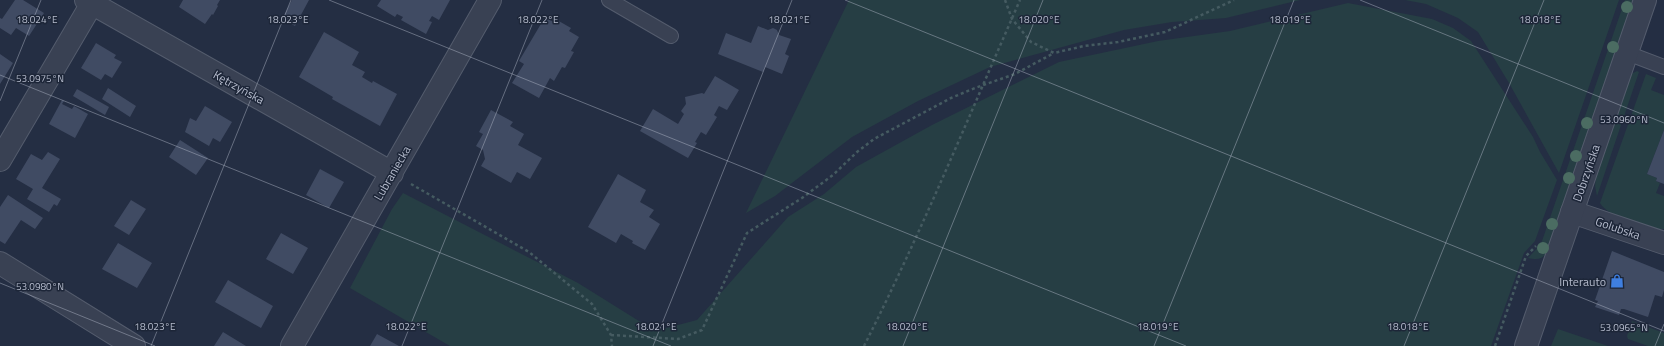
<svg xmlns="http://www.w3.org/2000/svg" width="1664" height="346" font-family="'Titillium Web',sans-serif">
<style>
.green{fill:#263e44}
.building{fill:#404b63}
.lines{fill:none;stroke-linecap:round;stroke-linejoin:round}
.service-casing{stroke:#545c6d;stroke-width:16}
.minor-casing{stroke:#545c6d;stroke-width:24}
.tertiary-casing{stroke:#545c6d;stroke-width:24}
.path{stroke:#455b61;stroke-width:2.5;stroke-dasharray:3 3;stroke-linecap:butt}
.service{stroke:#394153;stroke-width:14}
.minor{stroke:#394153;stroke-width:22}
.tertiary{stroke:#394153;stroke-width:22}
.tree{fill:#4b6c62}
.ticks{fill:none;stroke:#b6bccd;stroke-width:1;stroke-opacity:0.45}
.labels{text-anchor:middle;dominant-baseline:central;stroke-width:3;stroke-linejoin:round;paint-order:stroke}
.street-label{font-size:12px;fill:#b6bccd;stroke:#1d2638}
.poi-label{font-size:12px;fill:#b6bccd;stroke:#1d2638;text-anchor:end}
.ticks-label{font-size:10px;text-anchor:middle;fill:#b6bccd;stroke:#1d2638;stroke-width:3;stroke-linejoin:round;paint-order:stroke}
</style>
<rect width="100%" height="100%" fill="#242e43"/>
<path class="green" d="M 849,0 L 1300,0 L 1226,18 L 1172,22 L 1124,30 L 990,67 L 918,101 L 852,137 L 775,196 L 746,213 Z
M 1405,0 L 1619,0 L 1559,173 L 1509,83 L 1478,32 L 1458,18 L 1426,4 Z
M 1625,0 L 1634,0 L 1547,252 C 1542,260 1537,260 1528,258 L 1540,245 L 1542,241 Z
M 1348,3 L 1432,19 L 1453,28 L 1471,41 L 1533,137 L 1540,152 L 1557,180 L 1535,241 L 1524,253 L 1491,346 L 450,346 L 350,288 L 392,209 L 403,193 L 578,283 L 655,331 L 697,320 L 788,217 L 824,194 L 856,167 L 932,125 L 1059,62 L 1158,41 L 1230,31 Z
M 1637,71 L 1639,72 L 1597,196 L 1595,186 L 1596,177 L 1631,74 Z
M 1646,74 L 1656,78 L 1651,90 L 1664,95 L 1664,130 L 1647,174 L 1657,178 L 1656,181 L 1660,183 L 1656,193 L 1664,196 L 1664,229 C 1660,229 1655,230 1651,229 C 1638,227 1607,215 1600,203 Z
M 1632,321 L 1664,333 L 1664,346 L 1648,346 L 1628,339 L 1627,336 Z
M 1558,329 L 1608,346 L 1551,346 Z"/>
<path class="building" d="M 15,0 L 23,0 L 44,13 L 29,36 L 16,28 L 11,35 L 0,28 L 0,18 L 2,19 Z
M 183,0 L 220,0 L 217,5 L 218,6 L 213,15 L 212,14 L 205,24 L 179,7 Z
M 292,0 L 309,0 L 295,26 L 282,19 Z
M 381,0 L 450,0 L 439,20 L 432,16 L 429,21 L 432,22 L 426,34 L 401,20 L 403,17 L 397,14 L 395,17 L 377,6 Z
M 545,17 L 555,23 L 557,20 L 571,28 L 569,31 L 579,37 L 571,51 L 574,52 L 565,68 L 562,67 L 554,81 L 550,78 L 539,98 L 512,83 L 524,64 L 519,61 Z
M 758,26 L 768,30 L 773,28 L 777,30 L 779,35 L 791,39 L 785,54 L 789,56 L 782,74 L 765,67 L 763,72 L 718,54 L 726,33 L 751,43 Z
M 324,32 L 359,52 L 352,65 L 365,72 L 362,77 L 372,83 L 373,81 L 397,94 L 380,126 L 332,99 L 333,97 L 299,77 Z
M 96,43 L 116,55 L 114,58 L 122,62 L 112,78 L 105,74 L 101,80 L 81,68 Z
M 0,54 L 13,63 L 0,84 Z
M 715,76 L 739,90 L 727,110 L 719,106 L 714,115 L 717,117 L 706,135 L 701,132 L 695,142 L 697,143 L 688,158 L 640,131 L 653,109 L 678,124 L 684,114 L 681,111 L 686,104 L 685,97 L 702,93 L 704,94 Z
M 108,88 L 136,106 L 130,117 L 102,99 Z
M 77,89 L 109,107 L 105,115 L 73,96 Z
M 62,100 L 64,101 L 62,104 L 72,109 L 74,106 L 88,114 L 75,138 L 49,124 Z
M 205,106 L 232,122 L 220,142 L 213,138 L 209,146 L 185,132 L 190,118 L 196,121 Z
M 491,110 L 513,122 L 510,126 L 524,134 L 518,145 L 542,158 L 530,179 L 517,172 L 511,183 L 481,166 L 485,159 L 483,150 L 476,146 L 483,134 L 479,132 Z
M 1664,130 L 1664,184 L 1656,181 L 1657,178 L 1647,174 Z
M 180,140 L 208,158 L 196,175 L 169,157 Z
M 48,152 L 60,159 L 42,188 L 61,199 L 57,206 L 54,204 L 49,212 L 27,199 L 33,189 L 16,179 L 31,154 L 42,160 Z
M 320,169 L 344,182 L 329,208 L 306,195 Z
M 618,174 L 646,190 L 640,202 L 654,210 L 649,217 L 660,224 L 645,250 L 632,243 L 633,241 L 621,234 L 616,243 L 588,227 Z
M 8,195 L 43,218 L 35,229 L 21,220 L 5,244 L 0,241 L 0,207 Z
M 131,200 L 146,209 L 129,235 L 114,226 Z
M 281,233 L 308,248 L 293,274 L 266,259 Z
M 118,243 L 152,263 L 137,288 L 102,269 Z
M 1612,251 L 1664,272 L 1664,290 L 1662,297 L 1655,295 L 1648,317 L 1624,309 L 1621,309 L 1619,315 L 1595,307 L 1598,301 L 1595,300 Z
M 228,280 L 273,306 L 261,328 L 215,302 Z
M 223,332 L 246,346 L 214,346 Z
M 377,334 L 399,346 L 370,346 Z"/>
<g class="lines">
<g class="service-casing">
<path id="service" d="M 609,0 L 671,36
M 1627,53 L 1664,67"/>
</g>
<g class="minor-casing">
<path id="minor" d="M 86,0 L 392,173
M 0,160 L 94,0
M 1572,212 L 1664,243
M 0,263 L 134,346
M 292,346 L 490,0"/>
</g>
<g class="tertiary-casing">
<path id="tertiary" d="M 1526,346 L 1645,0"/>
</g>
<path class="path" d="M 1005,0 L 1012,19 L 1031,42 L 1054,53 L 1084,46 L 1118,42 L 1165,32 L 1234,0
M 411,184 L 529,252 L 592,304 L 611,335 L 612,346
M 611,335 L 678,339 L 702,330 L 747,233 L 802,198 L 833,175 L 857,152 L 874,139 L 951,98 L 975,88 L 1015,74 L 1054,53
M 864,346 C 921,233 969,116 1020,0
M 1495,346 L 1526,256 L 1536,246"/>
<use href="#service" class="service"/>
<use href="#minor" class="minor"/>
<use href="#tertiary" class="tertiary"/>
</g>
<g class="tree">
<circle cx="1627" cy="7" r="6"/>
<circle cx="1613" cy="47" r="6"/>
<circle cx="1587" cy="123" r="6"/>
<circle cx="1576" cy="156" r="6"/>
<circle cx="1569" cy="178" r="6"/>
<circle cx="1552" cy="224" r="6"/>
<circle cx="1543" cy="248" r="6"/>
</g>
<path class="ticks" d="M 329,0 L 1186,346M 845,0 L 1664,331M 1360,0 L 1664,123M 0,75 L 671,346M 0,101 L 41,0M 0,283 L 155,346M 151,346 L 291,0M 402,346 L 542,0M 653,346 L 792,0M 903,346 L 1043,0M 1154,346 L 1294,0M 1404,346 L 1544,0M 1655,346 L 1664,324"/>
<defs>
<g id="shop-bare" transform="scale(1.08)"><path d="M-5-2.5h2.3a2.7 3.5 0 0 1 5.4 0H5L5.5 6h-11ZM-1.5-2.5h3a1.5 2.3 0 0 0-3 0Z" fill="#3f7fe0" stroke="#1d2638" stroke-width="2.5" paint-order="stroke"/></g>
</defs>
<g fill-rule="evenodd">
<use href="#shop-bare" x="1617" y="281"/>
</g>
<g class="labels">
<g class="street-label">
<text transform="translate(239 87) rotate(29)">Kętrzyńska</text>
<text transform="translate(392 173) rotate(-60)">Lubraniecka</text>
<text transform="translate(1586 173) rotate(-71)">Dobrzyńska</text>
<text transform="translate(1618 228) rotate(19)">Golubska</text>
</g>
<g class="poi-label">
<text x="1606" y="281">Interauto</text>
</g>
</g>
<g class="ticks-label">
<text x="1039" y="23">18.020°E</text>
<text x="1290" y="23">18.019°E</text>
<text x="1540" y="23">18.018°E</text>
<text x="37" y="23">18.024°E</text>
<text x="288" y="23">18.023°E</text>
<text x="538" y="23">18.022°E</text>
<text x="789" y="23">18.021°E</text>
<text x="40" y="82">53.0975°N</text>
<text x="1624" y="123">53.0960°N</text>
<text x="40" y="290">53.0980°N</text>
<text x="155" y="330">18.023°E</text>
<text x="406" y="330">18.022°E</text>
<text x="656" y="330">18.021°E</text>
<text x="907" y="330">18.020°E</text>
<text x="1158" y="330">18.019°E</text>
<text x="1408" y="330">18.018°E</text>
<text x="1624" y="331">53.0965°N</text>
</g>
</svg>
